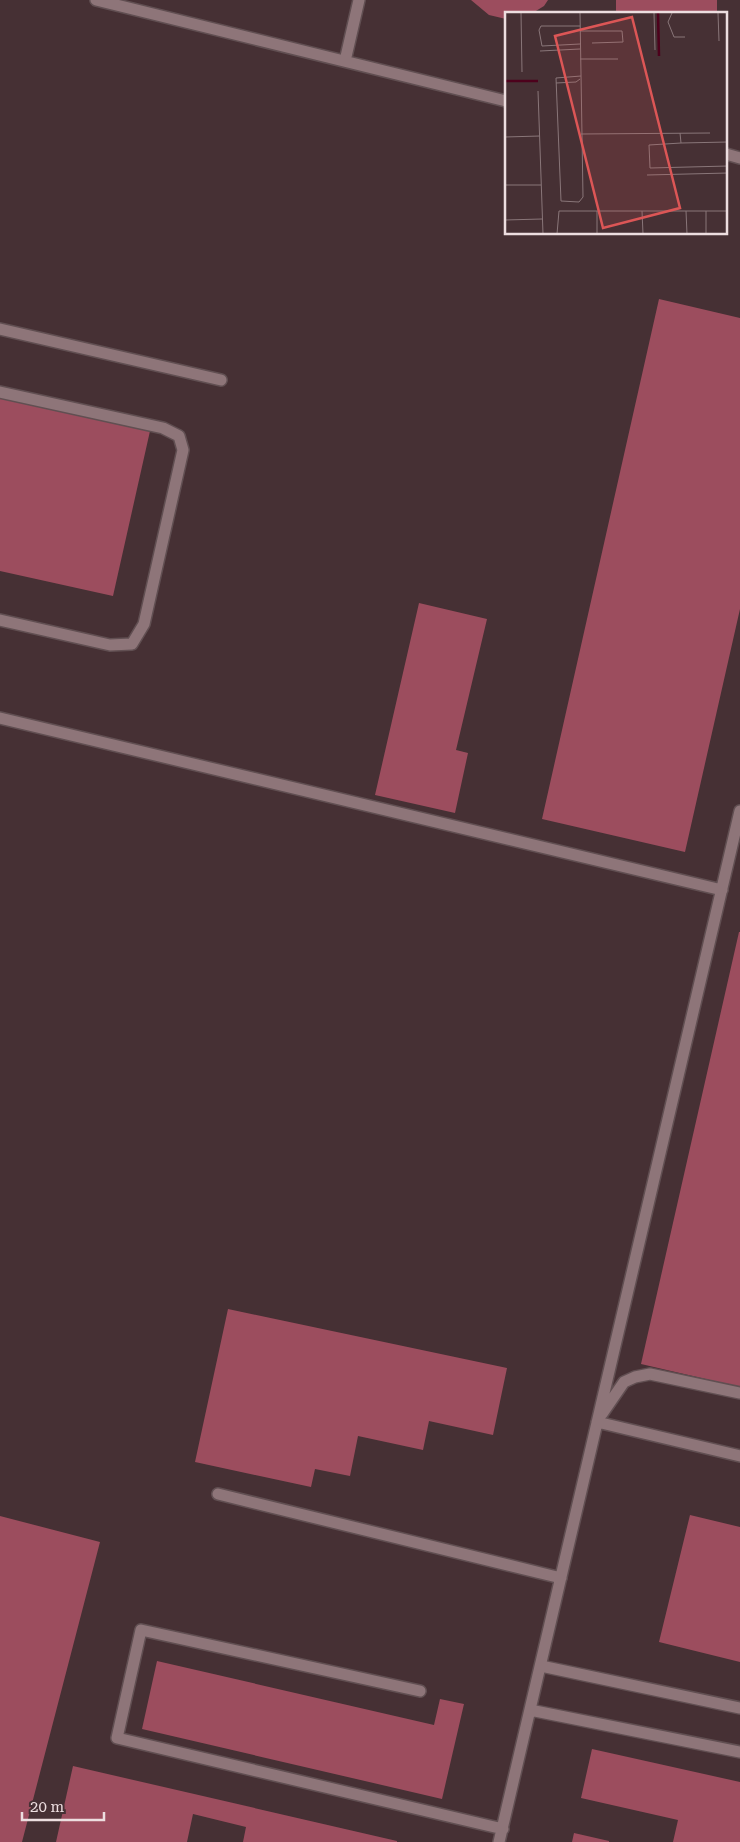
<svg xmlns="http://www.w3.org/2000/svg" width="740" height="1842" font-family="'Roboto Serif',serif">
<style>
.building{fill:#9c4d5e}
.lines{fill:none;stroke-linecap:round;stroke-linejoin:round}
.lane-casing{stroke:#614f52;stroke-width:14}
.lane{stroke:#8e7579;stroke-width:11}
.inset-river{fill:none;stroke:#4d011c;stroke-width:2.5}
.inset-road{fill:none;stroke:#897679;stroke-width:1}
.view{fill:#dc5656;fill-opacity:0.15;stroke:#dc5656;stroke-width:2.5}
.inset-edge{fill:none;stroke:#eddee0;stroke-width:2.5}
</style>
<rect width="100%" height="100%" fill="#463034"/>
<path class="building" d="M 471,0 L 548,0 L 544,6 L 531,14 L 506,14 L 506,19 L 489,15 Z
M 616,0 L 717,0 L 717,14 L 616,14 Z
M 659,299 L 740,318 L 740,609 L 685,852 L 542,819 Z
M 0,398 L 150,431 L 113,596 L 0,571 Z
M 419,603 L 487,619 L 456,750 L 468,753 L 455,813 L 375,795 Z
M 739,932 L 740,932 L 740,1387 L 641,1364 Z
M 228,1309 L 507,1368 L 493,1435 L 429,1421 L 423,1450 L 358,1436 L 350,1476 L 315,1469 L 311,1487 L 195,1462 Z
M 690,1515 L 740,1527 L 740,1662 L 659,1642 Z
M 0,1516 L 100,1542 L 22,1842 L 0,1842 Z
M 157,1661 L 434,1725 L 440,1699 L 464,1704 L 442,1799 L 142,1729 Z
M 592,1749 L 740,1782 L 740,1842 L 673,1842 L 678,1820 L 581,1798 Z
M 73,1766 L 397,1841 L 397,1842 L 243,1842 L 246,1827 L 193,1814 L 187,1842 L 56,1842 Z
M 574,1833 L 609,1841 L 609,1842 L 572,1842 Z"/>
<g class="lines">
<g class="lane-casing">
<path id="lane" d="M 96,0 L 506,101
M 345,61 L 359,0
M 726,154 L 740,158
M 0,329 L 221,380
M 0,392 L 163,428 L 179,436 L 183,450 L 144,624 L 132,644 L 110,645 L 0,620
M 0,718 L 722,890
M 602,1414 L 624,1382 L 635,1377 L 650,1374 L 740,1393
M 597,1422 L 740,1456
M 218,1494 L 561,1578
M 541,1666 L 740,1708
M 420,1691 L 141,1630 L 117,1738 L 503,1829
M 530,1710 L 740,1752
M 499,1842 L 740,811"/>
</g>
<use href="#lane" class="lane"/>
</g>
<g transform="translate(505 12)">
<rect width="222" height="222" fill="#463034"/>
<path class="inset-river" d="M 153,1 L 154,44M 0,69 L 33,69"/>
<path class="inset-road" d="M 16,1 L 17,60M 75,1 L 78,185 L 74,190 L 56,189 L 51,66 L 76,64M 149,1 L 150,38M 167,1 L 163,10 L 169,25 L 180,25M 213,1 L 214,29M 75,14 L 36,14 L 34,18 L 37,34 L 75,32M 75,19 L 117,19 L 118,30 L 87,31M 35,39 L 75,37M 75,47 L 113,47M 51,71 L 71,70 L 75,67M 33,79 L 38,222M 175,121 L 176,131 L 223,130M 76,122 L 205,121M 0,125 L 35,124M 176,131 L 144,133 L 145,156 L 223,154M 142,163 L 223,161M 0,173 L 36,173M 92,199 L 92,222M 137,199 L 138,222M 181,199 L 182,222M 201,199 L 201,222M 0,208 L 37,207M 52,222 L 54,199 L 223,199"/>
<path class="view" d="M 127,5 L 175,196 L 98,216 L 50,24 Z"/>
<rect width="222" height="222" class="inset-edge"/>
</g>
<path d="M22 1812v8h82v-8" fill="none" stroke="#eddee0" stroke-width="2.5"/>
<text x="30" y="1812" font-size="15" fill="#eddee0" stroke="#463034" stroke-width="4" paint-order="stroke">20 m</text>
</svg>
